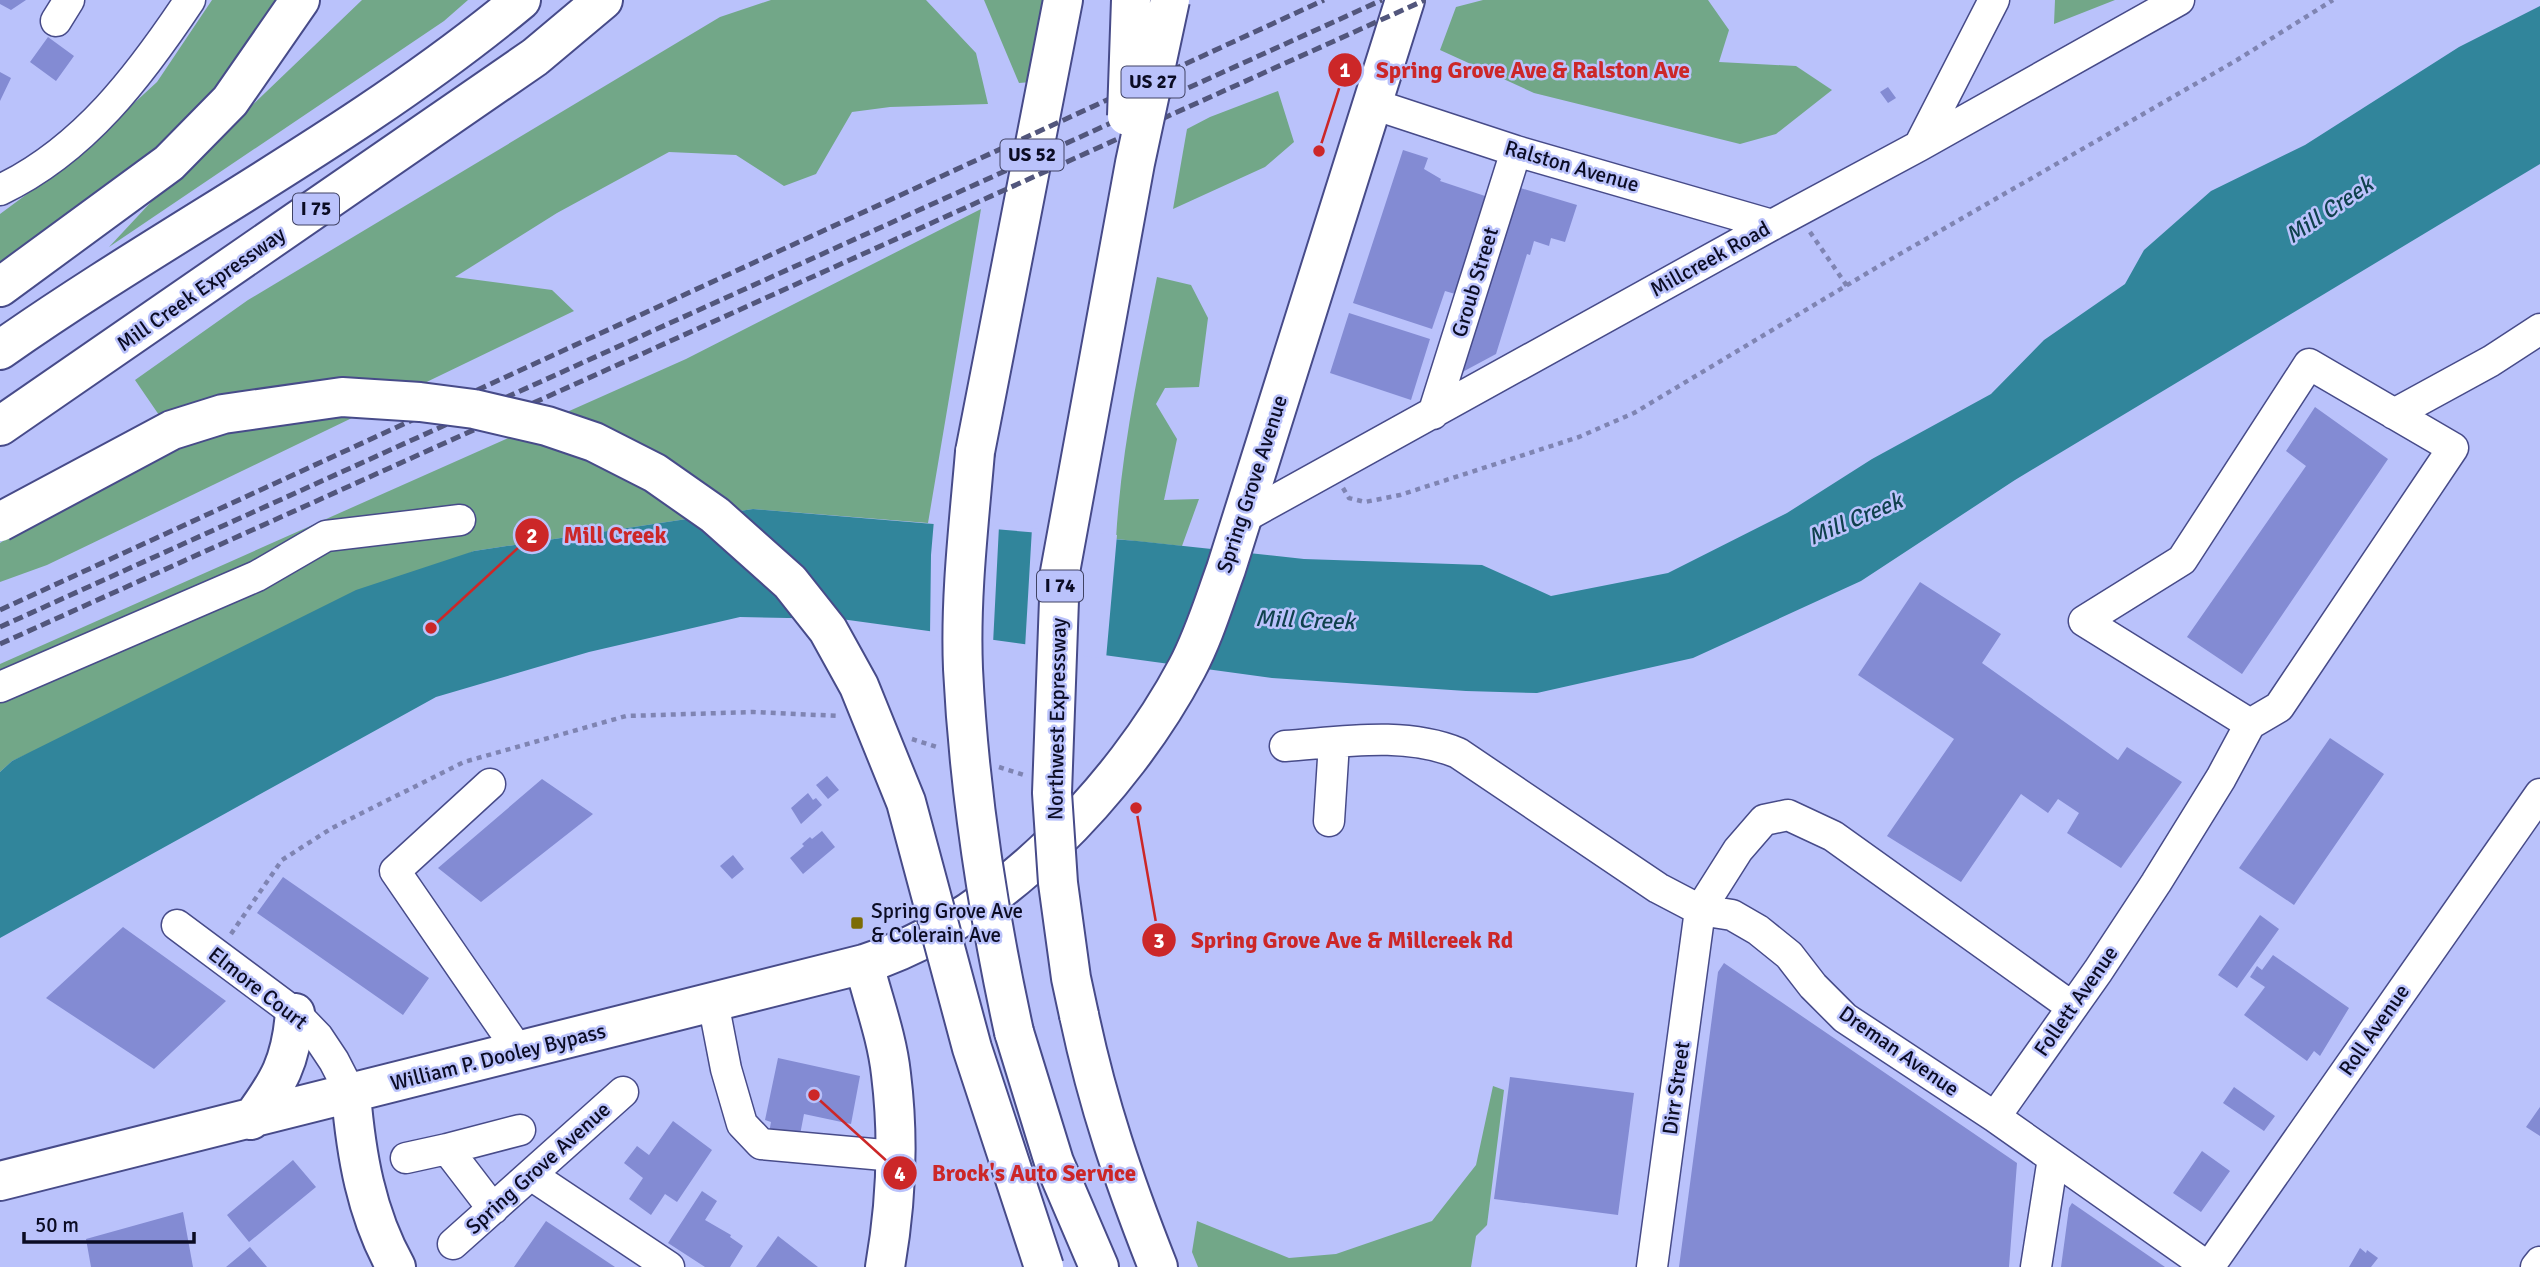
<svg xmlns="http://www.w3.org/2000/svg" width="2540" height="1267" font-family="Signika,sans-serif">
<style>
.green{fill:#72a788}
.water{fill:#31859b}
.pier{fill:#bac2fb}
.building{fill:#838bd3}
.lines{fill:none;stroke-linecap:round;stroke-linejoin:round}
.minor-casing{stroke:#474b89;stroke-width:33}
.major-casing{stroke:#474b89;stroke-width:42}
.highway-casing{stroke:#474b89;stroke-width:42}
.path{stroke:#7f84b2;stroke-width:4.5;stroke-dasharray:5 5;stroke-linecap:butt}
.minor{stroke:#fff;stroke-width:30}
.major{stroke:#fff;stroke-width:38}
.highway{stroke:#fff;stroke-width:38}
.rail{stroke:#52567c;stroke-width:5;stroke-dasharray:10 5;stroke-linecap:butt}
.highway-bridge-casing{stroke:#474b89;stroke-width:42;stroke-linecap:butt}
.highway-bridge{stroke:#fff;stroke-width:38}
.poi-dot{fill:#7c6c06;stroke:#bac2fb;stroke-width:2.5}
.labels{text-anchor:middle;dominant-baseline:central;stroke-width:5;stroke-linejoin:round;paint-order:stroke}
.shield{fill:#bac2fb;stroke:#404364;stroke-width:2}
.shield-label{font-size:19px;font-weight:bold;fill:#0b0c24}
.street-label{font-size:21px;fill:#0b0c24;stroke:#bac2fb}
.poi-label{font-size:21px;fill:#0b0c24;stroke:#bac2fb;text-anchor:start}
.water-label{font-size:23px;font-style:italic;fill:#0f414d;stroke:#bac2fb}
.leader{fill:none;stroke:#cc2728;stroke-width:2.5}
.callout-dot{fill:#cc2728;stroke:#bac2fb;stroke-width:2.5}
.mark-label{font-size:21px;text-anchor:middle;font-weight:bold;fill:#fff}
.callout-label{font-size:23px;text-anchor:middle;font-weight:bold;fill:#cc2728;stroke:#bac2fb;stroke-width:5;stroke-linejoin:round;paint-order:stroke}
</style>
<rect width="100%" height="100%" fill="#bac2fb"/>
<path class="green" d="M 212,0 L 309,0 L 0,302 L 0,214 L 69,163 L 157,82 Z
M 362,0 L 468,0 L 444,21 L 109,247 L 151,202 Z
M 771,0 L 926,0 L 976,53 L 988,104 L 890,107 L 852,112 L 816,174 L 784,186 L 736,155 L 669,152 L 557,213 L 455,277 L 552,290 L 574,311 L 47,565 L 0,582 L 0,543 L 172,434 L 135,380 L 248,300 L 720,17 Z
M 984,0 L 1042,0 L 1031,82 L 1019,83 Z
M 1483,0 L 1708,0 L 1729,30 L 1719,62 L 1796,66 L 1832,90 L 1776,134 L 1740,144 L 1534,93 L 1440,50 L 1456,7 Z
M 2055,0 L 2115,0 L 2054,24 Z
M 1278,91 L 1294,142 L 1265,167 L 1173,209 L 1187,129 L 1210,117 Z
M 981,209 L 928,523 L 753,509 L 474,551 L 12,761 L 0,772 L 0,664 L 686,359 Z
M 1157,277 L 1191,285 L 1208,318 L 1199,387 L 1165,388 L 1156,404 L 1177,439 L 1164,500 L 1199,499 L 1182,546 L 1116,539 C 1121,451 1140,363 1157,277 Z
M 1493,1086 L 1504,1090 L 1487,1225 L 1476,1236 L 1471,1267 L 1198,1267 L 1192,1252 L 1197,1221 L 1289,1258 L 1336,1254 L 1432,1221 L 1476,1165 Z"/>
<path class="water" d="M 2540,6 L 2540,164 L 2015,480 L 1861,581 L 1693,658 L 1537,693 L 1466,691 L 1272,678 L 841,619 L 740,617 L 589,652 L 436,697 L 0,938 L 0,772 L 12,761 L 356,590 L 474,551 L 753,509 L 1137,541 L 1304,559 L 1482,565 L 1551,596 L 1668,573 L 1787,513 L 1872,459 L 1991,394 L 2044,340 L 2125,284 L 2144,250 L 2211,191 L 2305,145 L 2459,47 Z"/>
<path class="pier" d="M 934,520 L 999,526 L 993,644 L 930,635 L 931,555 Z
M 1032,528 L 1117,535 L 1106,659 L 1025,648 Z"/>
<path class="building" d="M 0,0 L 26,0 L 11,10 L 0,4 Z
M 48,37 L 74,56 L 56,81 L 30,62 Z
M 0,72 L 11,78 L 0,101 Z
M 1888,87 L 1896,98 L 1888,103 L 1880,92 Z
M 1403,150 L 1428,158 L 1424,169 L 1441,179 L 1440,181 L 1494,199 L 1462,296 L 1445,291 L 1432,329 L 1353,303 Z
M 1517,187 L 1577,205 L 1565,242 L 1551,238 L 1549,246 L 1534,241 L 1530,255 L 1527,254 L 1496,354 L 1455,376 Z
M 1349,313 L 1430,339 L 1411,400 L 1330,373 Z
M 2315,407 L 2388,459 L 2242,674 L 2187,637 L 2306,466 L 2286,451 Z
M 1920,582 L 2001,634 L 1982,663 L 2118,760 L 2127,747 L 2182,782 L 2121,868 L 2067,833 L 2079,813 L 2058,799 L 2048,813 L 2021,794 L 1961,882 L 1887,836 L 1954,739 L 1858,675 Z
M 2330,738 L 2384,774 L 2294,905 L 2239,868 Z
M 827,776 L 839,790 L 828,799 L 816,785 Z
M 542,779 L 593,814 L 481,902 L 438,868 Z
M 808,793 L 813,800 L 816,798 L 822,805 L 801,824 L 791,808 Z
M 822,831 L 835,847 L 803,874 L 790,858 L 804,846 L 802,844 L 810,837 L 812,839 Z
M 733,855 L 744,869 L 732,879 L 720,866 Z
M 283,877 L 429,978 L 403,1015 L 257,913 Z
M 2260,915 L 2279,929 L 2237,988 L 2218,975 Z
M 123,927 L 226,1001 L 154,1069 L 46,998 Z
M 2273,955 L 2349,1008 L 2320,1056 L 2314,1051 L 2307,1061 L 2244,1015 L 2265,987 L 2250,977 L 2257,966 L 2262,970 Z
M 1724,963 L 2017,1163 L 2009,1267 L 1679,1267 L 1718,972 Z
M 778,1058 L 860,1076 L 851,1124 L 804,1114 L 799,1140 L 769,1133 L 771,1122 L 765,1120 Z
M 1510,1077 L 1634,1093 L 1618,1215 L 1494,1199 Z
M 2234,1087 L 2275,1116 L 2264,1131 L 2223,1103 Z
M 2540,1107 L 2540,1136 L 2526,1127 Z
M 673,1121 L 712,1150 L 677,1202 L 665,1194 L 651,1215 L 629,1199 L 643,1178 L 624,1163 L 637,1146 L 649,1155 Z
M 2202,1151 L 2230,1171 L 2201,1212 L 2173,1193 Z
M 293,1160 L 316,1187 L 249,1242 L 227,1215 Z
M 702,1191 L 717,1201 L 705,1220 L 731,1235 L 730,1237 L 743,1246 L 730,1267 L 705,1267 L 668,1243 Z
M 2072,1203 L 2165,1267 L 2061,1267 L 2069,1208 Z
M 183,1212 L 193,1267 L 91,1267 L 86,1239 Z
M 546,1221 L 615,1267 L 514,1267 Z
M 778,1236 L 818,1267 L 756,1267 Z
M 250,1247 L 267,1267 L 226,1267 Z
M 2360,1248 L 2366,1253 L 2367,1250 L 2378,1258 L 2371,1267 L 2349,1267 Z"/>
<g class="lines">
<g class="minor-casing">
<path id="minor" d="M 56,21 L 69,0
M 1373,104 L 1516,151 L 1772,225
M 1919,146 L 1994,0
M 0,190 C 84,150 140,75 190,0
M 1433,414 L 1516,151
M 2394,414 L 2491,361 L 2540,329
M 1241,519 L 1772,225 L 1919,146 L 2179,0
M 0,687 L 257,576 L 326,536 L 460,520
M 1285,746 C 1342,742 1405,731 1458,753 L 1658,888 L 1700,910 L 1732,915 L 1758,930 L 1789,955 L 1813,986 L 1845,1018 L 1995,1117 L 2208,1267
M 490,784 L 395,871 L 518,1050
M 1329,821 L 1334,743
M 177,925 L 295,1013 L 318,1037 L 334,1061 L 351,1094
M 713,1002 L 726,1069 L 742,1124 L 761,1144 L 895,1156
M 1995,1117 L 2098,971 L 2156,883 L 2221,778 L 2250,724 L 2279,707 L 2453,448 L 2309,364 L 2182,560 L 2084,621 L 2250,724
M 447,1149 L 520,1130
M 406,1158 L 447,1149 L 493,1209
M 531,1175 L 669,1267
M 453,1244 L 623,1092
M 1652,1267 L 1700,910 L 1738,850 L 1764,820 L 1788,815 L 1833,836 L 2072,1007
M 2036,1267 L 2053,1158
M 2209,1267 L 2540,794
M 2536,1267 L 2540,1262"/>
</g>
<g class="major-casing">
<path id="major" d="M 864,964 C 873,1000 887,1037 891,1074 C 899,1138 896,1204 885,1267
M 351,1094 C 356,1154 366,1214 396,1267
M 251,1120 C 279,1082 291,1062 295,1013
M 0,1181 L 864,964 C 996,922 1123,789 1187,668 C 1204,636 1214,602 1226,569 L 1405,0"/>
</g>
<g class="highway-casing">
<path id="highway" d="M 0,287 L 169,163 L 230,101 L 300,0
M 0,350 C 171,230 360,134 521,0
M 0,426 L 535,57 L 603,0
M 975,452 L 1063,0
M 1079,1015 C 1098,1105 1124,1181 1158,1267
M 1014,1032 L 1054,1162 L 1099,1267"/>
</g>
<path class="path" d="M 1810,232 L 1847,286
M 1343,488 L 1349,498 L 1365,502 L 1400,495 L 1579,437 L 1634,413 L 1879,266 L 2237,60 L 2333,0
M 912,739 L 940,748
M 999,767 L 1024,775
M 231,934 L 282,860 L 332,828 L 464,762 L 626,716 L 753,712 L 840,716"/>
<use href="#minor" class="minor"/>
<use href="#major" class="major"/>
<use href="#highway" class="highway"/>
<path class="rail" d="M 0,610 L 1324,0
M 0,627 L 1382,0
M 0,644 L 1425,0"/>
<g class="highway-bridge-casing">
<path id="highway-bridge" d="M 1127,116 L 1131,0
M 975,452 C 969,523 960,597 963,669 C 969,791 988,913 1014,1032
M 0,522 L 172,430 L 223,414 L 342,397 L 420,402 L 474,409 L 547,426 L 594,442 L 655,473 L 715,515 L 790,582 L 828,630 L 859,686 L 906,802 L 972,1048 L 1044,1267
M 1079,1015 L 1071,978 L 1058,883 L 1052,793 L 1060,572 L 1135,163 L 1170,0"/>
</g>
<use href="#highway-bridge" class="highway-bridge"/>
</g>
<rect class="poi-dot" x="850" y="916" width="14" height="14" rx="3.5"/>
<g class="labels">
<g class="shield">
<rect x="1121.5" y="66.5" width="63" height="31" rx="5"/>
<rect x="1000.5" y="139.5" width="63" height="31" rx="5"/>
<rect x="293" y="193.5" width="46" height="31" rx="5"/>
<rect x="1037" y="570.5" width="46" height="31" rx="5"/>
</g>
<g class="shield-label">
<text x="1153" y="82">US 27</text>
<text x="1032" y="155">US 52</text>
<text x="316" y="209">I 75</text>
<text x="1060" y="586">I 74</text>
</g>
<g class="street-label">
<text transform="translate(1572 166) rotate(16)">Ralston Avenue</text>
<text transform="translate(1710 259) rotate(-29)">Millcreek Road</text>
<text transform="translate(1475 282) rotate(-73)">Groub Street</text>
<text transform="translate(201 289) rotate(-35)">Mill Creek Expressway</text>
<text transform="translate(1252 484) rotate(-72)">Spring Grove Avenue</text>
<text transform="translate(1057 719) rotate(-89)">Northwest Expressway</text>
<text transform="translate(258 988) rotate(38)">Elmore Court</text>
<text transform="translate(2076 1001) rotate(-55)">Follett Avenue</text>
<text transform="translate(2374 1030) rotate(-55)">Roll Avenue</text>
<text transform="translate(1899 1051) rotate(35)">Dreman Avenue</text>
<text transform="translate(498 1057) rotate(-14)">William P. Dooley Bypass</text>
<text transform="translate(1676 1088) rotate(-82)">Dirr Street</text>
<text transform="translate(538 1168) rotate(-42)">Spring Grove Avenue</text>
</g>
<g class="poi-label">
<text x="871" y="911">Spring Grove Ave<tspan x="871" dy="24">&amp; Colerain Ave</tspan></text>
</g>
<g class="water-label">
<text transform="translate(2329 210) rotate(-34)">Mill Creek</text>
<text transform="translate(1855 519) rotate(-23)">Mill Creek</text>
<text transform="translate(1305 620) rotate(2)">Mill Creek</text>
</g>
</g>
<path class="leader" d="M1319 151L1345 70M431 628L532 535M1136 808L1159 940M814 1095L900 1173"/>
<g class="callout-dot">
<circle cx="1319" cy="151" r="7"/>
<circle cx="431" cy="628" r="7"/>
<circle cx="1136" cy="808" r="7"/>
<circle cx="814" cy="1095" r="7"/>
<circle cx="1345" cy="70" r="18"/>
<circle cx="532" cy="535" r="18"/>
<circle cx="1159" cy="940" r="18"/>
<circle cx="900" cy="1173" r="18"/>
</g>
<g class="mark-label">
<text x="1345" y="77">1</text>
<text x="532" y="543">2</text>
<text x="1159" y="948">3</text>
<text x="900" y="1181">4</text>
</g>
<g class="callout-label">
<text x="1533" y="78">Spring Grove Ave &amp; Ralston Ave</text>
<text x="615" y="543">Mill Creek</text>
<text x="1352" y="948">Spring Grove Ave &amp; Millcreek Rd</text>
<text x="1034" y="1181">Brock's Auto Service</text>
</g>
<path d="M24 1232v10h170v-10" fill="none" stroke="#0b0c24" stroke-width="3.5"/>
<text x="35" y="1232" font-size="21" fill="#0b0c24" stroke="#bac2fb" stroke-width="5" paint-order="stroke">50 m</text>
</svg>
